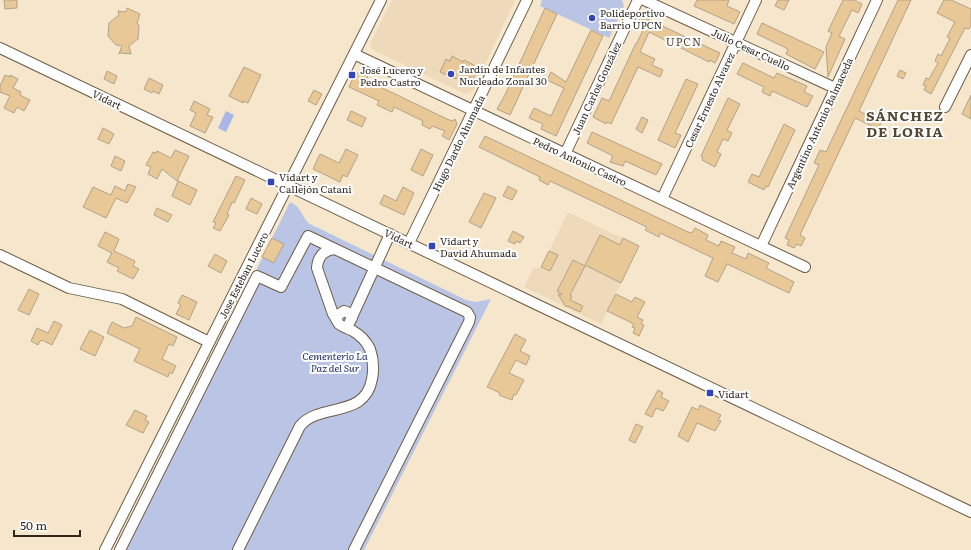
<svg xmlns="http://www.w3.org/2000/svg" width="971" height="550" font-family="Literata,serif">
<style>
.built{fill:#eedaba}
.green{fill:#bac5e5}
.water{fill:#a7b7ea}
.building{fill:#e8c896;stroke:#b1a289}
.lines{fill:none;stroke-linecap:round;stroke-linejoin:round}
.minor-casing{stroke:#6b5d47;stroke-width:12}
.minor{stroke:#fff;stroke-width:10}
.poi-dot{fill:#3345b7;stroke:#fff;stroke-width:1.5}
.labels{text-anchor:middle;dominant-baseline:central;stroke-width:4;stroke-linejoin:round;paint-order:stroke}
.poi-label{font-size:10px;fill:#2e281f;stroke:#fff;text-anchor:start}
.street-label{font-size:10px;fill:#2e281f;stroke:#fff}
.park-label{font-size:10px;font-style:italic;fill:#1e2a65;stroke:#fff}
.neighbourhood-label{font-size:11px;letter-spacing:1px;fill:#544731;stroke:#fff}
.district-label{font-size:14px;font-weight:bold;letter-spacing:1px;fill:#544731;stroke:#fff}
</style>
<rect width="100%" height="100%" fill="#f6e6cc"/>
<path class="built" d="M 392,0 L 515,0 L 473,91 L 465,94 L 373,50 L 370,43 Z
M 568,212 L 639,246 L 601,324 L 524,287 L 533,268 L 541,268 Z"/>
<path class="green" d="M 542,0 L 622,0 L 624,6 L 609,38 L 540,6 Z
M 290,202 C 302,207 301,217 310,224 L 466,300 L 476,302 L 491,299 L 364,550 L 117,550 Z"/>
<path class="water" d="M 226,111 L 234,115 L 226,132 L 218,128 Z"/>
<path class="building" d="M 4,0 L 17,0 L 17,8 L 5,9 Z
M 697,0 L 729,0 L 727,6 L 740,12 L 734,24 L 694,6 Z
M 778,0 L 789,0 L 784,10 L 775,6 Z
M 843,0 L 854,0 L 862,4 L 858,13 L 852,10 L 839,36 L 845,39 L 828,77 L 826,47 L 832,33 L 828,31 Z
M 898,0 L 911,0 L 859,111 L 875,119 L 877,114 L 884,117 L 878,129 L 855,118 L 800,235 L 805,238 L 801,246 L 797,244 L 794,248 L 787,245 L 789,240 L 785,238 L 819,165 L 814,163 L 820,150 L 826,152 Z
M 944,0 L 951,0 L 971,9 L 971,25 L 969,29 L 965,28 L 931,94 L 924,90 L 926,86 L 923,85 L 926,78 L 929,79 L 938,63 L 935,61 L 938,54 L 941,56 L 946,46 L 950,39 L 947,37 L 955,22 L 937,13 Z
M 127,8 L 140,14 L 137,23 L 139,26 L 138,39 L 129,46 L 131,54 L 120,53 L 119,54 L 122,46 L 116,45 L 108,36 L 109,23 L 119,15 L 118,11 L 126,12 Z
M 545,8 L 557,14 L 510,115 L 497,109 L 505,95 Z
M 641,16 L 720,53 L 715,63 L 710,60 L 709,62 L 649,32 L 640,52 L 655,59 L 652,65 L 663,70 L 660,77 L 638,67 L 611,124 L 607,122 L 606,124 L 593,117 L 602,98 L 609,101 L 636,43 L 637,43 L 643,30 L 636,26 Z
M 762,23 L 824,52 L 815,69 L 786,54 L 788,49 L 757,34 Z
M 591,30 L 603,36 L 556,136 L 541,129 L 543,124 L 529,118 L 534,108 L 551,116 L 564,88 L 547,80 L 551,72 L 566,82 Z
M 452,56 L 463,62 L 464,60 L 474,65 L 471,70 L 476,73 L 473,79 L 469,77 L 466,82 L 457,78 L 456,79 L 440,72 L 446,59 L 450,61 Z
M 743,63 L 774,78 L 777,73 L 807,86 L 804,92 L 813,96 L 807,107 L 772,91 L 770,96 L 762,92 L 764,87 L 737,74 Z
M 244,67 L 261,75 L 248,103 L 243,101 L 243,103 L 229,96 Z
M 900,70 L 906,73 L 903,79 L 897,76 Z
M 107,71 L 117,76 L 114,84 L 104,79 Z
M 363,71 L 369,74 L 366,80 L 447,119 L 452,121 L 455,119 L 457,124 L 449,140 L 442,136 L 445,131 L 432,126 L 430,129 L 422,125 L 423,121 L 394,107 L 392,112 L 377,105 L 379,101 L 349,87 L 355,74 Z
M 5,75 L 10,77 L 10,75 L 18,79 L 13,88 L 21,92 L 20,95 L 30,100 L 24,111 L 17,107 L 14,113 L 4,108 L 10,96 L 0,92 L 0,86 Z
M 149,78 L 163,85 L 159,94 L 153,91 L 152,93 L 144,89 Z
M 686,79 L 698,84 L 675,133 L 681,135 L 675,148 L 658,140 Z
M 314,90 L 322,94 L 316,105 L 308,101 Z
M 971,95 L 971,119 L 962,114 Z
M 728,98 L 740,104 L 727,130 L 732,133 L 728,141 L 723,139 L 717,152 L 721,154 L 715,167 L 702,160 L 703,157 L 701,156 Z
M 194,101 L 210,109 L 207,115 L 213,117 L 205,133 L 190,126 L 196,113 L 190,110 Z
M 351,111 L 366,118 L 362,127 L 347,120 Z
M 642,117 L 648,120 L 642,133 L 636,129 Z
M 784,124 L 795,130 L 768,187 L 766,186 L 764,190 L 748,182 L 752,174 L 759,177 Z
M 103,128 L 114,134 L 109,144 L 98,139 Z
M 592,132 L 662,164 L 656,175 L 625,161 L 623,166 L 610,162 L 613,156 L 587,143 Z
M 485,136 L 688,232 L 692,233 L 695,228 L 708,235 L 706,240 L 719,246 L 721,241 L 735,247 L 732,253 L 746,259 L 748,253 L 769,263 L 766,268 L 794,282 L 789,293 L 727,264 L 718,282 L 705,276 L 713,258 L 660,233 L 659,237 L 645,230 L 647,227 L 550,181 L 548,185 L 539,180 L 540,177 L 479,147 Z
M 346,149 L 358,155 L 347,177 L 343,175 L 340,182 L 313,169 L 320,154 L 339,163 Z
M 421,149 L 433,155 L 423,176 L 411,170 Z
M 175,150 L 189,156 L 177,181 L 162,169 L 157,179 L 148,174 L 151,167 L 146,165 L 153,152 L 156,153 L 157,151 L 171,158 Z
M 115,156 L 125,161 L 121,171 L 111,166 Z
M 236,176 L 245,180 L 234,203 L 232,202 L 227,214 L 229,215 L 220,231 L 213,228 L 216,223 L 213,222 Z
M 178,181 L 197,190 L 190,205 L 172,196 Z
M 128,184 L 136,187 L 127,203 L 116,198 L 106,218 L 83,207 L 93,187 L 111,195 L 115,186 L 125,191 Z
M 508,186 L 517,191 L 512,200 L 503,196 Z
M 403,187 L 414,193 L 404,215 L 380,204 L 384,195 L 396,201 Z
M 484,193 L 496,198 L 481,228 L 469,222 Z
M 251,198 L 262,204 L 257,214 L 246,209 Z
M 157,208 L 172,215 L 168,222 L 154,215 Z
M 513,231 L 524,237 L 520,243 L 516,241 L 515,244 L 508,241 Z
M 105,232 L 119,239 L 114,251 L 135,261 L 133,266 L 139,269 L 133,279 L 117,271 L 119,268 L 107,262 L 112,253 L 98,246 Z
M 600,235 L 620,245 L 623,238 L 639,246 L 621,283 L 585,265 Z
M 272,238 L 284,244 L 274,263 L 262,257 Z
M 549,251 L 558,255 L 550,271 L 541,267 Z
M 215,254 L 227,261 L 221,273 L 208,266 Z
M 573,260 L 585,266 L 570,295 L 572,296 L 570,300 L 583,306 L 580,312 L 567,306 L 566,307 L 558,294 L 561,295 L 562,294 L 557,291 Z
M 29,289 L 39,294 L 29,315 L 18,310 Z
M 616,294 L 632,302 L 635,297 L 645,302 L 637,317 L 643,320 L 641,324 L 644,325 L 639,336 L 633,333 L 635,328 L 632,327 L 634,324 L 607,311 Z
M 182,295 L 197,302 L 189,320 L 176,314 L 181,305 L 178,303 Z
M 136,317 L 177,337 L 173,346 L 169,344 L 162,359 L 176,366 L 172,374 L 170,372 L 168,377 L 134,361 L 140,349 L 107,333 L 112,322 L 124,328 L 132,326 Z
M 54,321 L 62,325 L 52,345 L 42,340 L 41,341 L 40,341 L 38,345 L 31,341 L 37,328 L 48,333 Z
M 90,330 L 104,337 L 95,356 L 80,349 Z
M 515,334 L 526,340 L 520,351 L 530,356 L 526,365 L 516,360 L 509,373 L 524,380 L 516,395 L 514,394 L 512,400 L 499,395 L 500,393 L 487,387 Z
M 658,390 L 663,393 L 661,397 L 669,401 L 663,411 L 656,408 L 652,417 L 645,414 Z
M 700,405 L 721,415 L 718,420 L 721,421 L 715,431 L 697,423 L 688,442 L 678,436 L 692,407 L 698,410 Z
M 135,410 L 147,416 L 145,420 L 149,422 L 143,433 L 126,425 Z
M 636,424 L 643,427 L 635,443 L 629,440 Z"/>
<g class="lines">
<g class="minor-casing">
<path id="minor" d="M 644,0 L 835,88
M 0,48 L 971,512
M 354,54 L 805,267
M 945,107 L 971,55
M 565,154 L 638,0
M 662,199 L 756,0
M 409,243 L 527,0
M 761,246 L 877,0
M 0,255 L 69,288 L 122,299 L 209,342
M 337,320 L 338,315 L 344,311 L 349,313 L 352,318
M 347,328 L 390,234
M 105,550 L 381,0
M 120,550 L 257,276 L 281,287 L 308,236 L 335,249
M 238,550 L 300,426 C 320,402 365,419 372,379 C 374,369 373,358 370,349 C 366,341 360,335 353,331 C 349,329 343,327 339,324 C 337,321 335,317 333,314 L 317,268 C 318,256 324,250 335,249 L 467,312 L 470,317 L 469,322 L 354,550"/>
</g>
<use href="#minor" class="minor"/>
</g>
<g class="poi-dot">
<circle cx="592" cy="18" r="4"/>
<circle cx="451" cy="74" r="4"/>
<rect x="348" y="71" width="8" height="8" rx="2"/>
<rect x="267" y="178" width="8" height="8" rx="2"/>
<rect x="428" y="242" width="8" height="8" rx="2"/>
<rect x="706" y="389" width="8" height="8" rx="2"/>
</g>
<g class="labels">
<g class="poi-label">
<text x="600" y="12">Polideportivo<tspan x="600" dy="12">Barrio UPCN</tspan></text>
<text x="459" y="68">Jardín de Infantes<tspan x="459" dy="12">Nucleado Zonal 30</tspan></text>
<text x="360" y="69">José Lucero y<tspan x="360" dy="12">Pedro Castro</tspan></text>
<text x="279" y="176">Vidart y<tspan x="279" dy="12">Callejón Catani</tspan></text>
<text x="440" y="240">Vidart y<tspan x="440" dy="12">David Ahumada</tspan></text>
<text x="718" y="393">Vidart</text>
</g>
<g class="street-label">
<text transform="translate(751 49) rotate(25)">Julio Cesar Cuello</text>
<text transform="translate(596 88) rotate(-65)">Juan Carlos González</text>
<text transform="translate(107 99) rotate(26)">Vidart</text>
<text transform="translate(709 100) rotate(-65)">Cesar Ernesto Alvarez</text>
<text transform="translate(819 123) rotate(-65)">Argentino Antonio Balmaceda</text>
<text transform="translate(458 143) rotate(-64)">Hugo Dardo Ahumada</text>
<text transform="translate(580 161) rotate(25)">Pedro Antonio Castro</text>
<text transform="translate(399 238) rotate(26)">Vidart</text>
<text transform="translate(243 275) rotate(-63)">Jose Esteban Lucero</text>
</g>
<g class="park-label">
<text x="335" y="355">Cementerio La<tspan x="335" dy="12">Paz del Sur</tspan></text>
</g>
<g class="neighbourhood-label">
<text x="684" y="41">UPCN</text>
</g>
<g class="district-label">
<text x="905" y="115">SÁNCHEZ<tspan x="905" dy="16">DE LORIA</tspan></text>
</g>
</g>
<path d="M14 530v6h66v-6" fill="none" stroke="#2e281f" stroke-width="2"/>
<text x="20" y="530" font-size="12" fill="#2e281f" stroke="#ffffff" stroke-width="3" paint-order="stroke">50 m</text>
</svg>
